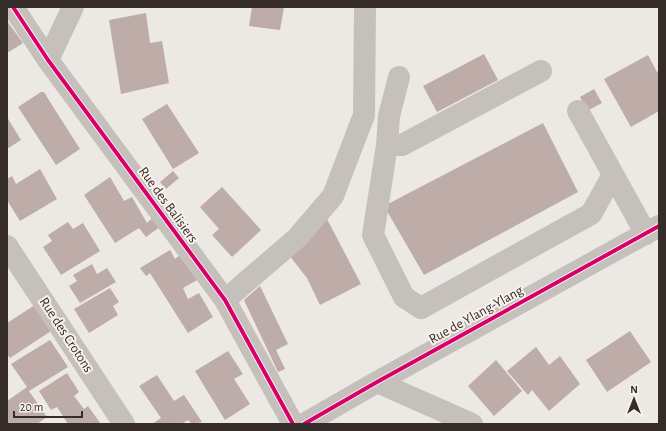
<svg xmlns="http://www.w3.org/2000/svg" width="666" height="431" font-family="'Alegreya Sans',sans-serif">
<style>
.building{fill:#beaca8}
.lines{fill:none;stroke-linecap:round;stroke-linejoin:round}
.minor{stroke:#c6c0bc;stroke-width:22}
.cycleway-casing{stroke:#f8f1ec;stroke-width:6}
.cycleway{stroke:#d6006c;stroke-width:4}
.labels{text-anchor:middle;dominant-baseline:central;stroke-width:4;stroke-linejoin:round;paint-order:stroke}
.street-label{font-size:14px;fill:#362d2b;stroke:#f8f1ec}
</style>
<rect width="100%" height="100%" fill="#ece8e4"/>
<path class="building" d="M 252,7 L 284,7 L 280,30 L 249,26 Z
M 146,13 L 150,43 L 162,41 L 169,83 L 121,94 L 109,20 Z
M 7,21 L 23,43 L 7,53 Z
M 484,54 L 498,80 L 437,112 L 423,86 Z
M 648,55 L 657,72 L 659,71 L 659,111 L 631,127 L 604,79 Z
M 594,89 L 602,103 L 587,111 L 580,97 Z
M 41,92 L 44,92 L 52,105 L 80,149 L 56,165 L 18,107 Z
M 167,104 L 199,153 L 173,169 L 142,119 Z
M 7,117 L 21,140 L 7,149 Z
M 543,123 L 578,192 L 424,275 L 384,206 Z
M 40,169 L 57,199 L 20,221 L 7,200 L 7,179 L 12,176 L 16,184 Z
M 173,171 L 179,178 L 166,189 L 160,182 Z
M 110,177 L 124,201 L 132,197 L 147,223 L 153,217 L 161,226 L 146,237 L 139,228 L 115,243 L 84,195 Z
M 222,187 L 261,230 L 232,257 L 212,235 L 219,229 L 200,207 Z
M 327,219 L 361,284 L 320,305 L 307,278 L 289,255 Z
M 68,222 L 73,229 L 83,223 L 100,251 L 61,275 L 43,247 L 52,241 L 48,235 Z
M 170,250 L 175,259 L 181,254 L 199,279 L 183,288 L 188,299 L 199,293 L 213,317 L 188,333 L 150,273 L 146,276 L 140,268 Z
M 92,264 L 97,274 L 107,268 L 116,282 L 80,303 L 69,286 L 77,281 L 73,275 Z
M 260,286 L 288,344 L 276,350 L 285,369 L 278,372 L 244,300 Z
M 110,288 L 119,302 L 113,306 L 118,315 L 89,333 L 74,309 Z
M 35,305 L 51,331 L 10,358 L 7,354 L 7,323 Z
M 630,331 L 651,362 L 607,392 L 586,360 Z
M 50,340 L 68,367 L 29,391 L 47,417 L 37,424 L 7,424 L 7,401 L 27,387 L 11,364 Z
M 536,347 L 549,365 L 560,356 L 580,384 L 549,411 L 532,390 L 528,395 L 507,371 Z
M 228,351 L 243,374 L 234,379 L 250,404 L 225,420 L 195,371 Z
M 496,360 L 522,391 L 494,416 L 468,386 Z
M 67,373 L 79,392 L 74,396 L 84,409 L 88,406 L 101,424 L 68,424 L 57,407 L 51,410 L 39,391 Z
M 157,375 L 174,401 L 184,395 L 202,422 L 192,424 L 188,420 L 181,424 L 152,424 L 161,418 L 139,386 Z"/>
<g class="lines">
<path class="minor" d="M 13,7 L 48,60 L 225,300 L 293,424
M 48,60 L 73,7
M 399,77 L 389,116 L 387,145 L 373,235 L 404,297 L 421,308 L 591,214 L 613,175
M 578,111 L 646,234
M 387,145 L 402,145 L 541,71
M 7,246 L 124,424
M 225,300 L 297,238 L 333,196 L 364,115 L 365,7
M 377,382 L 472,424
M 304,424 L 377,382 L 659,226"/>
<g class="cycleway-casing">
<path id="cycleway" d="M 13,7 L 48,60 L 225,300 L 293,424
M 304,424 L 377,382 L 659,226"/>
</g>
<use href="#cycleway" class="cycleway"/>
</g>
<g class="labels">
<g class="street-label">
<text transform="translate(168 205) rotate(54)">Rue des Balisiers</text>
<text transform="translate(476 315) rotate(-29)">Rue de Ylang-Ylang</text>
<text transform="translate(66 335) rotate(57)">Rue des Crotons</text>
</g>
</g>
<rect width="666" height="431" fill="none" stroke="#362d2b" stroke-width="16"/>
<g transform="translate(634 399)" stroke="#f8f1ec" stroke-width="3" paint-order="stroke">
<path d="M0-3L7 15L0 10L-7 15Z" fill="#362d2b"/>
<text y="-6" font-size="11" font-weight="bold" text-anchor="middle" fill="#362d2b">N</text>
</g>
<path d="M14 411v6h68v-6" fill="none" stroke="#362d2b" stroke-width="2"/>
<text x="20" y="411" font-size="12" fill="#362d2b" stroke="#f8f1ec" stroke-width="3" paint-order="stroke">20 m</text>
</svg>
